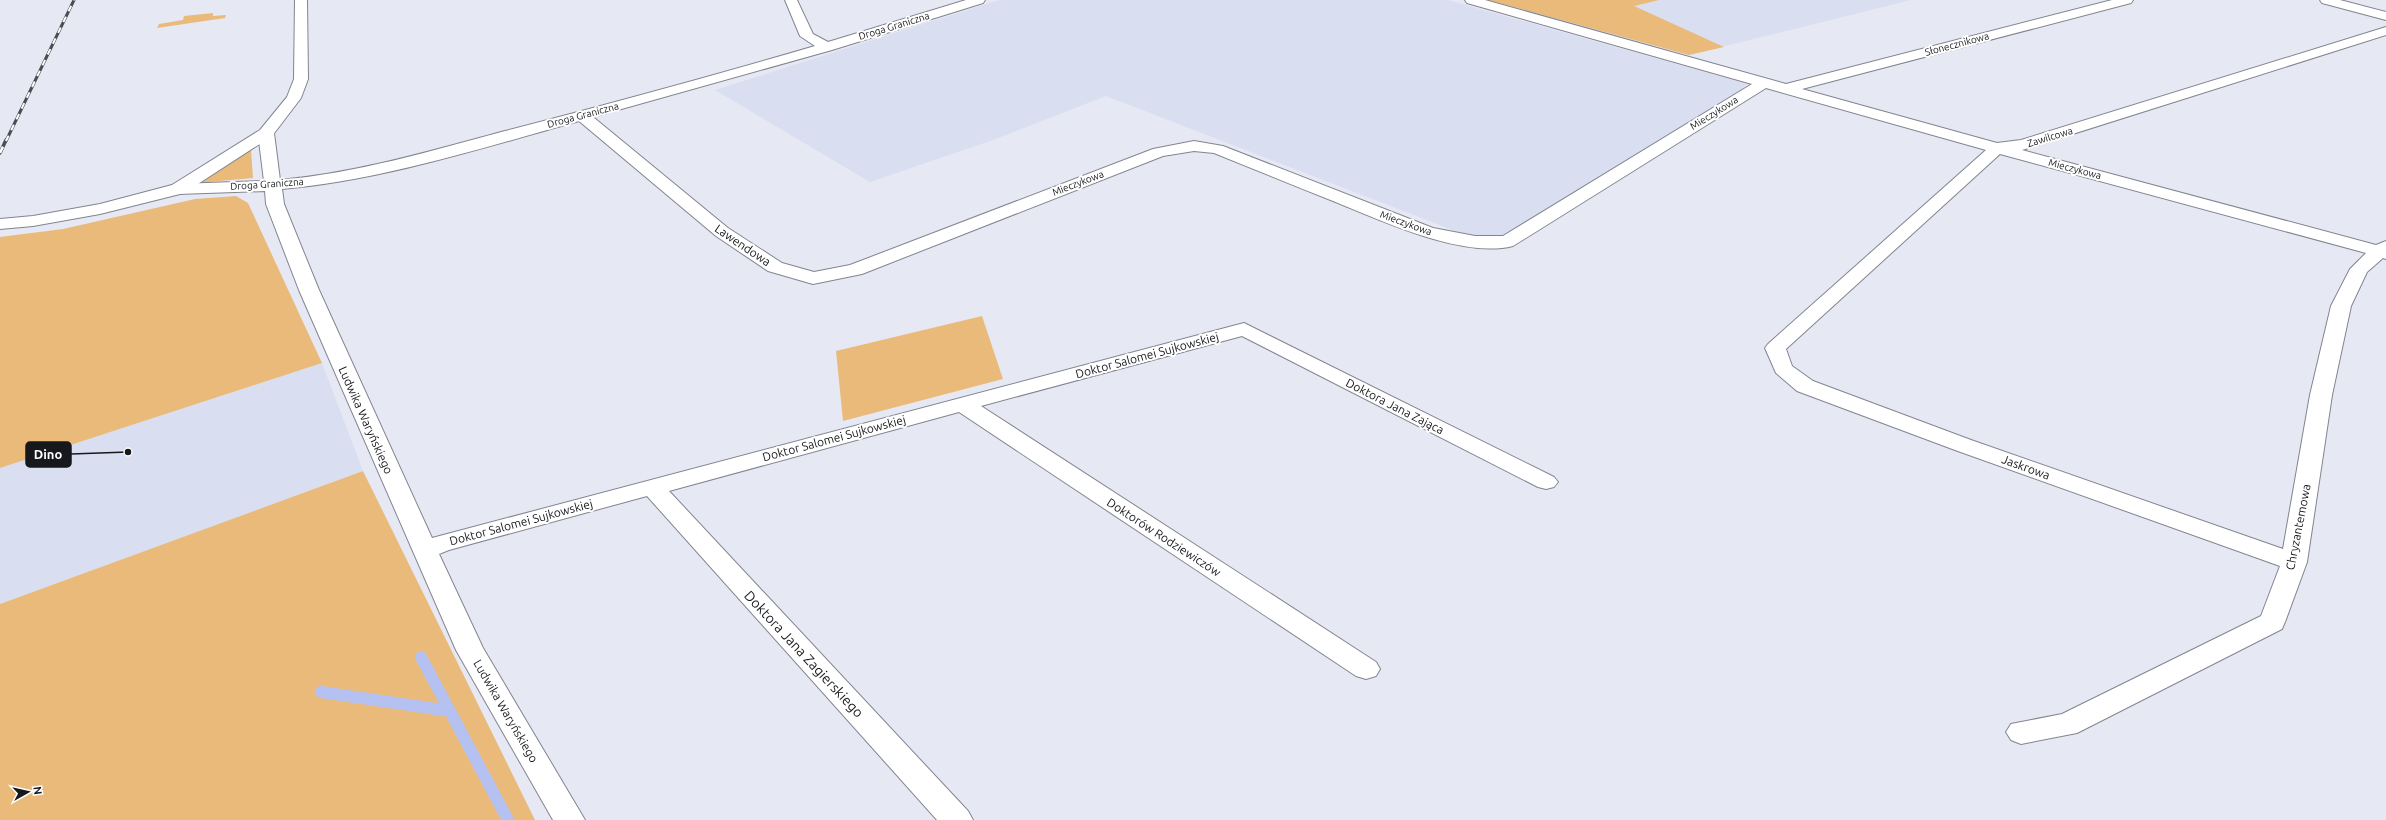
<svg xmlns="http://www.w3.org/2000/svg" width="2386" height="820" font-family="Ubuntu,sans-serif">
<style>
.built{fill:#d9def1}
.green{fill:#eaba7a}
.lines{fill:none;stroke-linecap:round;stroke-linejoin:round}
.stream{stroke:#b5c2f1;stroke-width:12}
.street-casing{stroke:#82858f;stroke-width:2}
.secondary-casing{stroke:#82858f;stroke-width:2}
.street{fill:#fff;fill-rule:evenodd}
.secondary{fill:#fff;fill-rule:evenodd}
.rail-far1-casing{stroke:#4c4d53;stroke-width:3}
.rail-casing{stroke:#4c4d53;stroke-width:3.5}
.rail-far1{stroke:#fff;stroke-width:2;stroke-dasharray:6;stroke-linecap:butt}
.rail{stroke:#fff;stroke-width:2.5;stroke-dasharray:7;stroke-linecap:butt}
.labels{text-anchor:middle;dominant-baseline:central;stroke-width:4;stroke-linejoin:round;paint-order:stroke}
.far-street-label{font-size:10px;fill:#17181c;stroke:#fff}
.street-label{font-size:12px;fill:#17181c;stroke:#fff}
.near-street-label{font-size:14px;fill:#17181c;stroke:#fff}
.leader{fill:none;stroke:#17181c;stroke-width:1.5}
.callout-dot{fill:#17181c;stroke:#fff;stroke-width:1.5}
.callout{fill:#17181c;stroke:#17181c;stroke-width:1.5}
.callout-label{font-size:13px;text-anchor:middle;font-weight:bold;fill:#fff}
</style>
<rect width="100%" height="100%" fill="#e6e9f4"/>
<path class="built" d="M 999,0 L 1448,0 L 1747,84 L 1740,91 L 1502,238 L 1463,234 L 1106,96 L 993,140 L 870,182 L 715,90 Z
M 1488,0 L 1911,0 L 1689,55 Z
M 322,363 L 363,471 L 0,604 L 0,468 Z"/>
<path class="green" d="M 1488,0 L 1659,0 L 1634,6 L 1724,47 L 1689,55 Z
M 213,13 L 213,16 L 226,15 L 225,18 L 157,28 L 159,24 L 183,20 L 184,16 Z
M 251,150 L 253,178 L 198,183 Z
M 236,196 L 248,203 L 322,363 L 0,468 L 0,237 L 63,229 L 195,199 Z
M 982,316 L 1003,379 L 843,421 L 836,351 Z
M 363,471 L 535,820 L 0,820 L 0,604 Z"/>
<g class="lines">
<path class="stream" d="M 421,657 L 508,820
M 321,692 L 450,711"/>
<g class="street-casing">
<path id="street" d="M 785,0 L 797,0 L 813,34 L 828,42 L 966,0 L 985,0 L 983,3 L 832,50 L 593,117 L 728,228 L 782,263 L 814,272 L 850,265 L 1153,149 L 1194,141 L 1223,146 L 1433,228 L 1475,236 L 1503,236 L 1752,84 L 1467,3 L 1465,0 L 1485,0 L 1786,84 L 2112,0 L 2133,0 L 2131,3 L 1802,89 L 1997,143 L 2021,140 L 2386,27 L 2386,35 L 2022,150 L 2376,245 L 2386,241 L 2386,259 L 2383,258 L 2367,272 L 2351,306 L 2332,395 L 2307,562 L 2285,622 L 2282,629 L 2077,733 L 2021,744 L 2011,740 L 2006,732 L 2011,724 L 2062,714 L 2261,616 L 2280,566 L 1955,450 L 1797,391 L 1776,373 L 1765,348 L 1768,344 L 1986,150 L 1766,88 L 1513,246 C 1462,259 1380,220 1333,201 C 1293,185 1253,169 1214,153 L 1194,151 L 1163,156 L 862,274 L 813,284 L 768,271 L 716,236 L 579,121 C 482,148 383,180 282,189 L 284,204 L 319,290 L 432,538 L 1244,323 L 1554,477 L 1558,482 L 1554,487 L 1546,489 L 1538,487 L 1242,336 L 981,406 L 1376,662 L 1380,669 L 1376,676 L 1366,679 L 1356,676 L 959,412 L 669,491 L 968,811 L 973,820 L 937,820 L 647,496 L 449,550 L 439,554 L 483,648 L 585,820 L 553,820 L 456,650 L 299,290 L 266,204 L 265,191 L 178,194 L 172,193 L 170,189 L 172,185 L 178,184 L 264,181 L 258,133 L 266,128 L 274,133 L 280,180 C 357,173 431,151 505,131 C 609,104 712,76 815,46 L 800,36 ZM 2000,154 L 2366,253 L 2350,269 L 2331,306 L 2310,395 L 2283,549 L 1971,440 L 1813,381 L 1792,366 L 1786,349 Z
M 2320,0 L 2340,0 L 2386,12 L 2386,20 L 2322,3 Z"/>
</g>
<g class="secondary-casing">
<path id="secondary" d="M 295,0 L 307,0 L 308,79 L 301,98 L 272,136 L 184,193 L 100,214 L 33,226 L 0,229 L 0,219 L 33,216 L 100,204 L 172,185 L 260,130 L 287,97 L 294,79 Z"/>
</g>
<use href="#street" class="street"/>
<use href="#secondary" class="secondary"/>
<g class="rail-far1-casing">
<path id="rail-far1" d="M 6,141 L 74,0"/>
</g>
<g class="rail-casing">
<path id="rail" d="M 0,153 L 6,140"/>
</g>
<use href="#rail-far1" class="rail-far1"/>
<use href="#rail" class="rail"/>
</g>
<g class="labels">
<g class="far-street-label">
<text transform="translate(894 26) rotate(-17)">Droga Graniczna</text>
<text transform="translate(1957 44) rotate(-15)">Słonecznikowa</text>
<text transform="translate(1714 113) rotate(-32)">Mieczykowa</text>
<text transform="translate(583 115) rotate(-15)">Droga Graniczna</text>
<text transform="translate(2050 137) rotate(-17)">Zawilcowa</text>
<text transform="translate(2075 169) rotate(15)">Mieczykowa</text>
<text transform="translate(1078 183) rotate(-21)">Mieczykowa</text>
<text transform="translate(267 184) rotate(-4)">Droga Graniczna</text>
<text transform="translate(1406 223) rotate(20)">Mieczykowa</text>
</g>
<g class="street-label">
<text transform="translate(743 245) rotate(34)">Lawendowa</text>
<text transform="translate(1147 355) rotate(-15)">Doktor Salomei Sujkowskiej</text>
<text transform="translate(1395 406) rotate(27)">Doktora Jana Zająca</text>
<text transform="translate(366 420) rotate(66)">Ludwika Waryńskiego</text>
<text transform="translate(834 438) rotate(-15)">Doktor Salomei Sujkowskiej</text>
<text transform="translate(2026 467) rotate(20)">Jaskrowa</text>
<text transform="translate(521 522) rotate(-15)">Doktor Salomei Sujkowskiej</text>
<text transform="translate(2298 527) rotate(-79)">Chryzantemowa</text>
<text transform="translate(1164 537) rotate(33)">Doktorów Rodziewiczów</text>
<text transform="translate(506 711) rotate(60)">Ludwika Waryńskiego</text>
</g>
<g class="near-street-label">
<text transform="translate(804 654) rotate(47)">Doktora Jana Zagierskiego</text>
</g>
</g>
<path class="leader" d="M128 452L71 454"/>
<circle class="callout-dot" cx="128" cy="452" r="4"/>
<rect class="callout" x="26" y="442" width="45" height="25" rx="4"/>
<g class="callout-label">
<text x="48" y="459">Dino</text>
</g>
<g transform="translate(28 792) rotate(82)" stroke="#ffffff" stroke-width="3" paint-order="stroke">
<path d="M0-3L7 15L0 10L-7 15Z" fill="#17181c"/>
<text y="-6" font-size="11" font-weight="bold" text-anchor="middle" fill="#17181c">N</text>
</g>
</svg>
